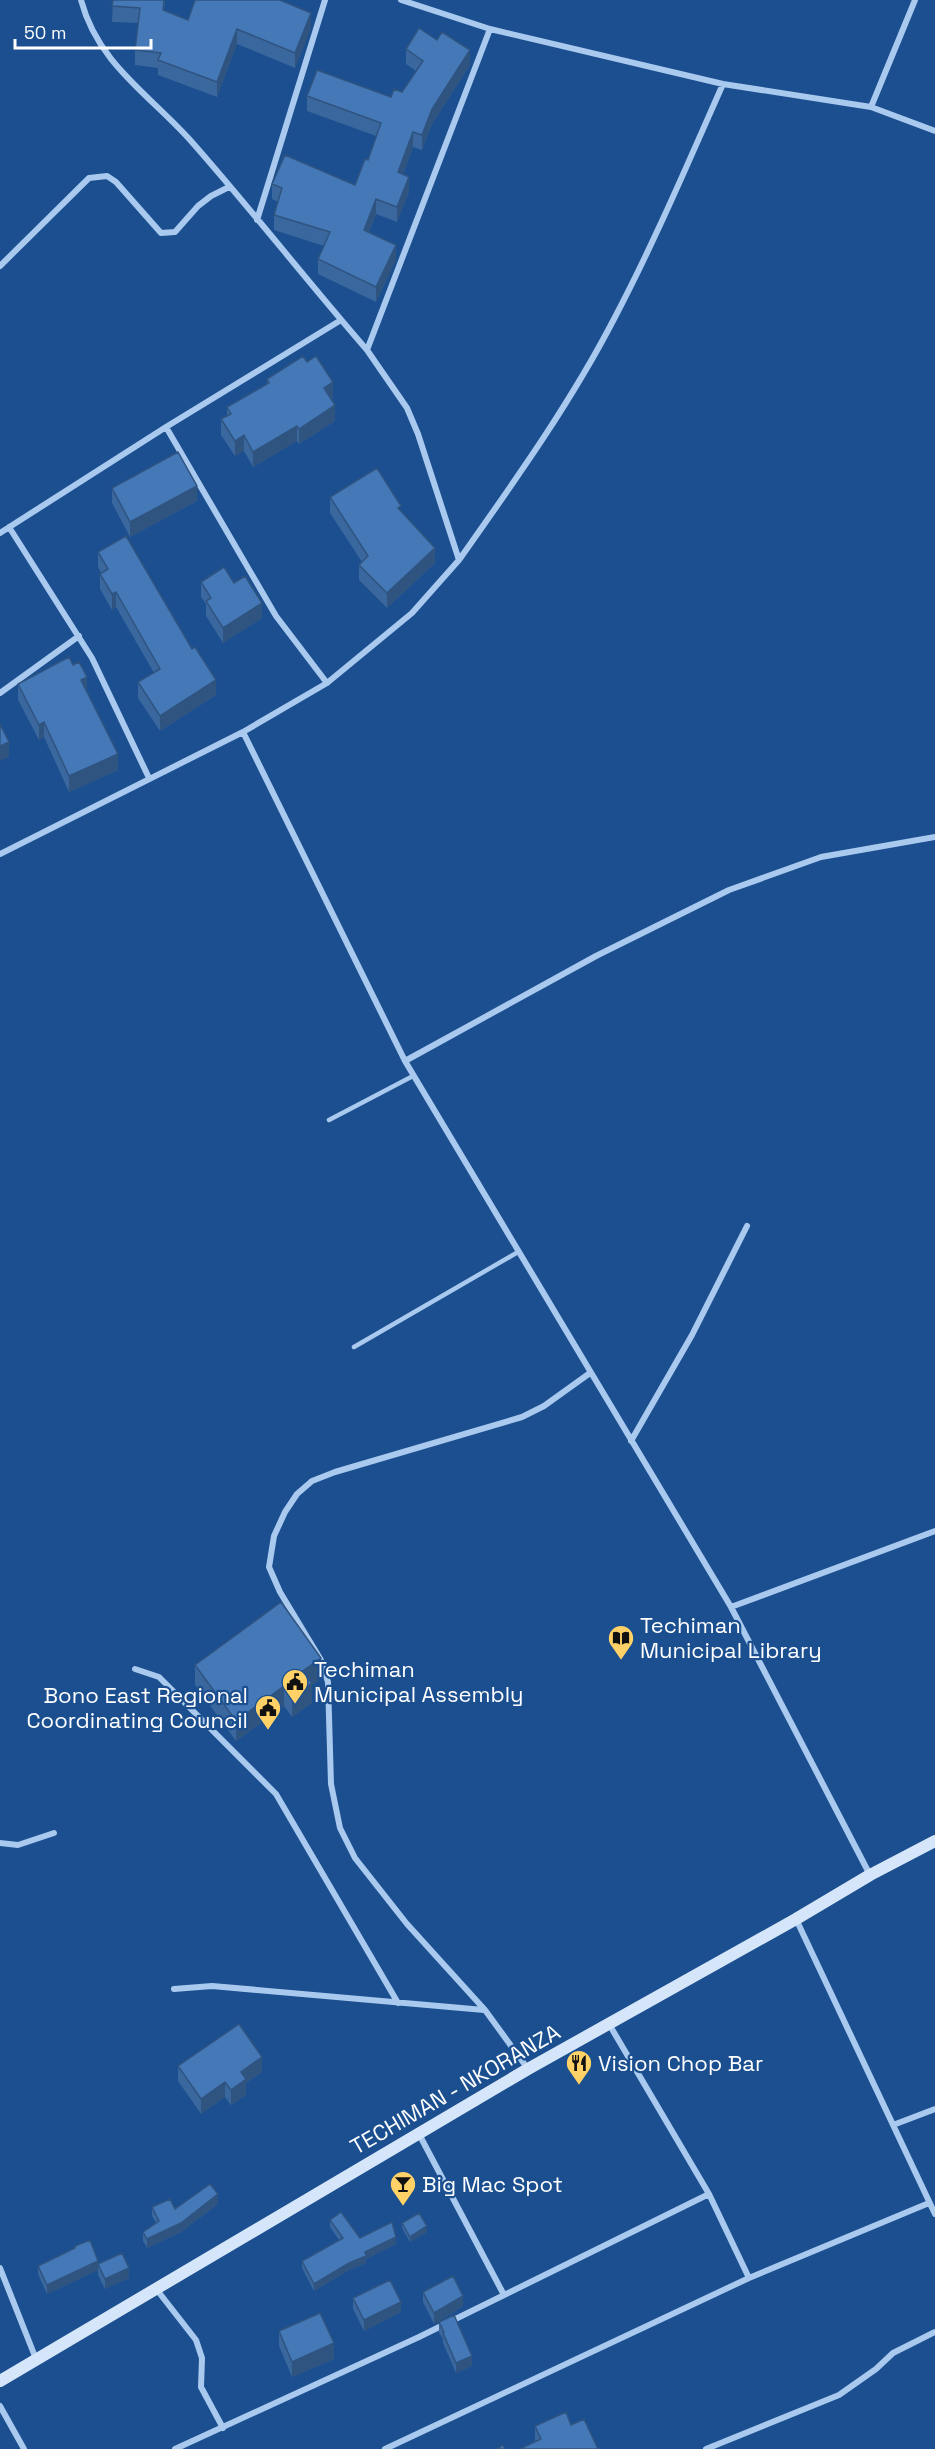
<svg xmlns="http://www.w3.org/2000/svg" width="935" height="2449" font-family="'Space Grotesk',sans-serif">
<style>
.lines{fill:none;stroke-linecap:round;stroke-linejoin:round}
.service{stroke:#a9c9ee;stroke-width:4.5}
.minor{stroke:#a9c9ee;stroke-width:6}
.secondary{stroke:#d6e6fa;stroke-width:12}
.wall{fill:#3a679d}
.shaded-wall{fill:#305480}
.building{fill:#4478b7;stroke:#305480;stroke-width:1.5}
.labels{text-anchor:middle;dominant-baseline:central;stroke-width:4.5;stroke-linejoin:round;paint-order:stroke}
.poi-label{font-size:22px;fill:#fff;stroke:#1b4f8f;text-anchor:start}
.street-label{font-size:22px;fill:#fff;stroke:#1b4f8f}
</style>
<rect width="100%" height="100%" fill="#1b4f8f"/>
<g class="lines">
<path class="service" d="M 329,1120 L 413,1076
M 354,1347 L 518,1252"/>
<path class="minor" d="M 81,0 C 98,64 149,94 191,141 C 251,209 307,281 367,350 L 407,408 L 418,434 L 459,560 C 514,482 570,404 614,319 C 654,243 688,163 723,84
M 401,0 L 490,29 L 723,84 L 871,107 L 935,131
M 871,107 L 915,0
M 257,220 L 325,0
M 0,266 L 89,178 L 107,176 L 116,182 L 161,233 L 175,232 L 198,206 L 211,196 L 229,187
M 367,350 L 490,29
M 166,427 L 276,616 L 327,683
M 9,527 L 92,658 L 149,778
M 0,533 L 166,427 L 341,320
M 0,693 L 79,636
M 243,732 L 405,1061
M 0,854 L 243,732 L 327,683 L 412,613 L 459,560
M 631,1441 L 692,1335 L 747,1226
M 731,1607 L 405,1061 L 596,956 L 729,890 L 821,857 L 935,837
M 135,1669 L 159,1677 L 276,1794 L 398,2003
M 0,1843 L 18,1845 L 54,1833
M 870,1875 L 731,1607 L 935,1531
M 796,1919 L 935,2214
M 174,1989 L 212,1986 L 484,2010
M 609,2024 L 709,2194
M 528,2069 L 485,2010 L 407,1924 L 355,1858 L 340,1828 L 331,1784 L 328,1682 L 321,1660 L 280,1592 L 269,1567 L 274,1536 L 285,1512 L 297,1494 L 312,1481 L 335,1472 L 522,1417 L 544,1406 L 590,1373
M 893,2125 L 935,2109
M 419,2134 L 504,2295
M 0,2268 L 36,2359
M 157,2290 L 196,2340 L 202,2358 L 201,2387 L 223,2428
M 0,2406 L 24,2449
M 175,2449 L 419,2337 L 709,2194 L 749,2278 L 929,2203
M 385,2449 L 749,2278
M 706,2449 L 839,2395 L 876,2369 L 893,2353 L 935,2332"/>
<path class="secondary" d="M 0,2381 L 528,2069 L 796,1919 L 870,1875 L 935,1841"/>
</g>
<path class="wall" d="M 113,0 L 165,0 L 164,11 L 188,20 L 311,28 L 295,68 L 237,44 L 217,97 L 158,75 L 158,68 L 135,65 L 135,50 L 138,23 L 112,22 Z
M 406,49 L 470,65 L 432,124 L 422,150 L 413,147 L 403,174 L 409,192 L 397,222 L 376,214 L 369,232 L 396,260 L 376,302 L 318,274 L 318,259 L 324,246 L 274,230 L 274,215 L 278,202 L 272,199 L 272,184 L 355,185 L 368,160 L 376,136 L 307,111 L 307,96 L 391,97 L 402,92 L 416,71 L 406,64 Z
M 267,379 L 333,398 L 331,399 L 335,421 L 299,444 L 297,441 L 253,467 L 244,451 L 235,456 L 221,435 L 221,419 L 227,416 L 227,407 L 267,384 Z
M 112,488 L 197,501 L 130,537 L 112,503 Z
M 330,497 L 401,512 L 435,563 L 387,608 L 359,580 L 359,565 L 362,562 L 330,513 Z
M 98,552 L 216,695 L 160,731 L 138,698 L 138,682 L 154,673 L 116,607 L 112,610 L 100,589 L 100,574 L 101,573 L 98,567 Z
M 201,582 L 234,583 L 262,618 L 223,643 L 206,616 L 206,604 L 201,597 Z
M 18,684 L 87,692 L 118,770 L 69,792 L 44,737 L 39,740 L 18,700 Z
M 195,1665 L 321,1678 L 312,1685 L 312,1703 L 292,1717 L 284,1706 L 236,1741 L 195,1685 Z
M 178,2066 L 262,2072 L 246,2083 L 246,2095 L 231,2105 L 225,2097 L 201,2114 L 178,2081 Z
M 218,2204 L 181,2232 L 147,2248 L 143,2241 L 143,2232 L 156,2223 L 152,2216 L 152,2207 L 175,2209 Z
M 330,2220 L 360,2238 L 396,2244 L 366,2259 L 366,2263 L 349,2270 L 314,2291 L 302,2268 L 302,2261 L 339,2240 L 330,2227 Z
M 402,2223 L 427,2232 L 410,2242 L 402,2228 Z
M 75,2246 L 98,2270 L 47,2294 L 38,2274 L 38,2266 L 75,2248 Z
M 98,2264 L 129,2278 L 105,2289 L 98,2275 Z
M 423,2292 L 463,2306 L 434,2324 L 423,2302 Z
M 353,2298 L 401,2312 L 364,2331 L 353,2309 Z
M 439,2322 L 472,2366 L 456,2373 L 443,2343 L 443,2339 L 439,2333 Z
M 279,2331 L 334,2359 L 292,2377 L 279,2346 Z
M 571,2425 L 536,2442 L 535,2440 L 535,2426 Z"/>
<path class="shaded-wall" d="M 311,13 L 311,28 L 295,68 L 295,53 Z
M 237,29 L 237,44 L 217,97 L 217,82 Z
M 470,50 L 470,65 L 432,124 L 422,150 L 422,135 L 432,109 Z
M 413,132 L 413,147 L 398,187 L 398,172 Z
M 409,177 L 409,192 L 397,222 L 397,207 Z
M 376,199 L 376,214 L 364,244 L 364,230 Z
M 396,245 L 396,260 L 376,302 L 376,287 Z
M 333,382 L 333,398 L 324,403 L 324,388 Z
M 335,405 L 335,421 L 299,444 L 299,429 Z
M 297,426 L 297,441 L 253,467 L 253,452 Z
M 244,435 L 244,451 L 235,456 L 235,441 Z
M 197,486 L 197,501 L 130,537 L 130,522 Z
M 435,548 L 435,563 L 387,608 L 387,593 Z
M 116,592 L 116,607 L 112,610 L 112,594 Z
M 262,603 L 262,618 L 223,643 L 223,628 Z
M 87,677 L 87,692 L 81,680 Z
M 216,680 L 216,695 L 160,731 L 160,716 Z
M 44,722 L 44,737 L 39,740 L 39,725 Z
M 9,742 L 9,757 L 0,761 L 0,746 Z
M 118,754 L 118,770 L 69,792 L 69,776 Z
M 321,1658 L 321,1678 L 312,1685 L 312,1703 L 292,1717 L 292,1697 L 303,1671 Z
M 284,1686 L 284,1706 L 236,1741 L 236,1721 Z
M 262,2057 L 262,2072 L 246,2083 L 246,2095 L 231,2105 L 231,2090 L 241,2072 Z
M 225,2082 L 225,2097 L 201,2114 L 201,2099 Z
M 218,2194 L 218,2204 L 181,2232 L 147,2248 L 147,2239 Z
M 427,2226 L 427,2232 L 410,2242 L 410,2237 Z
M 396,2237 L 396,2244 L 366,2259 L 366,2263 L 349,2270 L 314,2291 L 314,2284 L 365,2252 Z
M 98,2261 L 98,2270 L 47,2294 L 47,2285 Z
M 129,2268 L 129,2278 L 105,2289 L 105,2279 Z
M 463,2296 L 463,2306 L 434,2324 L 434,2313 Z
M 401,2302 L 401,2312 L 364,2331 L 364,2320 Z
M 334,2343 L 334,2359 L 292,2377 L 292,2362 Z
M 472,2356 L 472,2366 L 456,2373 L 456,2363 Z"/>
<path class="building" d="M 113,0 L 164,0 L 163,10 L 188,20 L 195,0 L 280,0 L 311,13 L 295,53 L 237,29 L 217,82 L 158,60 L 161,53 L 135,50 L 140,8 L 112,6 Z
M 419,28 L 437,40 L 442,32 L 470,50 L 432,109 L 422,135 L 413,132 L 398,172 L 409,177 L 397,207 L 376,199 L 364,230 L 396,245 L 376,287 L 318,259 L 330,232 L 274,215 L 282,188 L 272,184 L 285,155 L 355,185 L 365,159 L 368,160 L 381,123 L 307,96 L 317,70 L 391,97 L 394,89 L 402,92 L 423,61 L 406,49 Z
M 303,356 L 307,362 L 316,356 L 333,382 L 324,388 L 335,405 L 299,429 L 297,426 L 253,452 L 244,435 L 235,441 L 221,419 L 231,414 L 227,407 L 269,383 L 267,379 Z
M 178,452 L 197,486 L 130,522 L 112,488 Z
M 377,468 L 401,506 L 398,508 L 435,548 L 387,593 L 359,565 L 368,556 L 330,497 Z
M 126,536 L 192,649 L 195,647 L 216,680 L 160,716 L 138,682 L 160,669 L 116,592 L 112,594 L 100,574 L 108,569 L 98,552 Z
M 224,567 L 234,583 L 245,576 L 262,603 L 223,628 L 206,601 L 211,598 L 201,582 Z
M 69,657 L 73,665 L 79,662 L 87,677 L 81,680 L 118,754 L 69,776 L 44,722 L 39,725 L 18,684 Z
M 0,724 L 9,742 L 0,746 Z
M 281,1602 L 321,1658 L 303,1671 L 312,1683 L 292,1697 L 284,1686 L 236,1721 L 195,1665 Z
M 239,2024 L 262,2057 L 241,2072 L 246,2079 L 231,2090 L 225,2082 L 201,2099 L 178,2066 Z
M 210,2184 L 218,2194 L 181,2223 L 147,2239 L 143,2232 L 159,2221 L 152,2207 L 170,2199 L 175,2209 Z
M 341,2212 L 360,2238 L 392,2222 L 396,2237 L 365,2252 L 366,2256 L 349,2263 L 314,2284 L 302,2261 L 343,2238 L 330,2220 Z
M 419,2213 L 427,2226 L 410,2237 L 402,2223 Z
M 90,2240 L 98,2261 L 47,2285 L 38,2266 L 75,2248 L 75,2246 Z
M 122,2253 L 129,2268 L 105,2279 L 98,2264 Z
M 453,2276 L 463,2296 L 434,2313 L 423,2292 Z
M 390,2280 L 401,2302 L 364,2320 L 353,2298 Z
M 320,2313 L 334,2343 L 292,2362 L 279,2331 Z
M 454,2315 L 472,2356 L 456,2363 L 443,2333 L 444,2332 L 439,2322 Z
M 566,2412 L 571,2425 L 584,2419 L 598,2449 L 520,2449 L 541,2439 L 535,2426 Z
M 503,2445 L 505,2449 L 497,2449 Z"/>
<defs>
<g id="library-pin" transform="scale(1.35)"><path d="M0 17L-7.5 6A9.5 9.5 0 1 1 7.5 6Z" fill="#ffd166" stroke="#1b4f8f"/><path d="M-6-4Q-3-5.5-.7-3.5V5Q-3 3-6 4ZM6-4Q3-5.5 .7-3.5V5Q3 3 6 4Z" fill="#111"/></g>
<g id="civic-pin" transform="scale(1.35)"><path d="M0 17L-7.5 6A9.5 9.5 0 1 1 7.5 6Z" fill="#ffd166" stroke="#1b4f8f"/><path d="M-.6-6.5H3V-4.5H.6V-3L4-1V1h2V6H-6V1h2V-1L-.6-3ZM-1.2 2.5V6h2.4V2.5Z" fill="#111"/></g>
<g id="restaurant-pin" transform="scale(1.35)"><path d="M0 17L-7.5 6A9.5 9.5 0 1 1 7.5 6Z" fill="#ffd166" stroke="#1b4f8f"/><path d="M-5-6h1v4h1v-4h1v4h1v-4h1v5L-1.5 .5V6h-2V.5L-5-1ZM5-6V6H3V1.5H1.5Q1.5-4 5-6Z" fill="#111"/></g>
<g id="bar-pin" transform="scale(1.35)"><path d="M0 17L-7.5 6A9.5 9.5 0 1 1 7.5 6Z" fill="#ffd166" stroke="#1b4f8f"/><path d="M-6-5H6L.8 .8V4.5H3.5V6h-7V4.5H-.8V.8Z" fill="#111"/></g>
</defs>
<g fill-rule="evenodd">
<use href="#library-pin" x="621" y="1638"/>
<use href="#civic-pin" x="295" y="1682"/>
<use href="#civic-pin" x="268" y="1708"/>
<use href="#restaurant-pin" x="579" y="2063"/>
<use href="#bar-pin" x="403" y="2184"/>
</g>
<g class="labels">
<g class="poi-label">
<text x="640" y="1625">Techiman<tspan x="640" dy="25">Municipal Library</tspan></text>
<text x="314" y="1669">Techiman<tspan x="314" dy="25">Municipal Assembly</tspan></text>
<text x="248" y="1695" text-anchor="end">Bono East Regional<tspan x="248" dy="25">Coordinating Council</tspan></text>
<text x="598" y="2063">Vision Chop Bar</text>
<text x="422" y="2184">Big Mac Spot</text>
</g>
<g class="street-label">
<text transform="translate(455 2089) rotate(-30)">TECHIMAN - NKORANZA</text>
</g>
</g>
<path d="M15 39v9h136v-9" fill="none" stroke="#ffffff" stroke-width="3"/>
<text x="24" y="39" font-size="18" fill="#ffffff" stroke="#1b4f8f" stroke-width="4.5" paint-order="stroke">50 m</text>
</svg>
